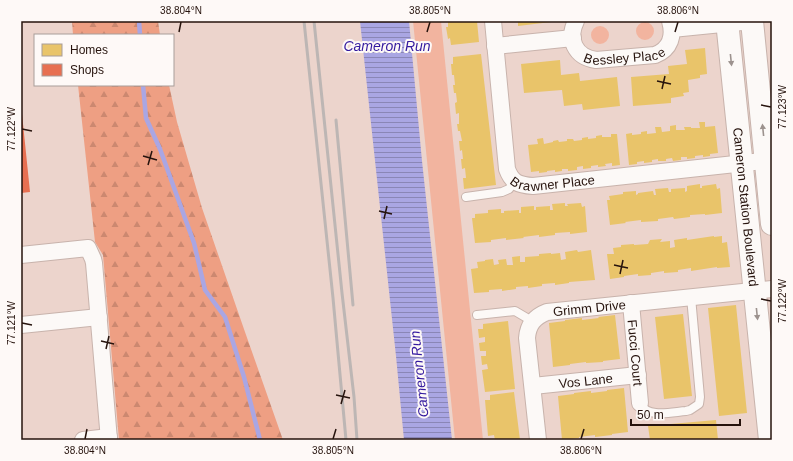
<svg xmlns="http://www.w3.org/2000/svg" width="793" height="461" font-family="Helvetica,sans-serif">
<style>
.green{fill:#f2b49f}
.forest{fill:url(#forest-firs)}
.water{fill:url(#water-rules)}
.homes{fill:#e9c46a}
.shops{fill:#e76f51}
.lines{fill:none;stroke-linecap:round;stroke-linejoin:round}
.stream{stroke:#aaa6e3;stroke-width:4.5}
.lane-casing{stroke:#c8b3ac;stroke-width:10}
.street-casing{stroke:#c8b3ac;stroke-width:18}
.secondary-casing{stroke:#c8b3ac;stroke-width:24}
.lane{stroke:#fcf9f7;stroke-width:8}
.street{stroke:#fcf9f7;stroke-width:16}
.secondary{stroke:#fcf9f7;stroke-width:22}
.rail{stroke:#bdb6b4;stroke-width:3}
.oneway{fill:#9c928e}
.ticks{fill:none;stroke:#26130d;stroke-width:1.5}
.labels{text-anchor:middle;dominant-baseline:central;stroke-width:4;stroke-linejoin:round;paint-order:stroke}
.street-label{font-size:13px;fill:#26130d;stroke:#fef9f7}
.water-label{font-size:14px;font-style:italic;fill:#341a9f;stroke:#fef9f7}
.neatline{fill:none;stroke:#26130d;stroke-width:1.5}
.ticks-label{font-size:10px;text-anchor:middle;fill:#26130d}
</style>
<defs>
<pattern id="forest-firs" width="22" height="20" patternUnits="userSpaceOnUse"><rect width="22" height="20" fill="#ee9f83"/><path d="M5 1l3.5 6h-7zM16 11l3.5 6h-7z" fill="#cc8870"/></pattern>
<pattern id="water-rules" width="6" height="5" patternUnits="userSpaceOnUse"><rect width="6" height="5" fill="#aaa6e3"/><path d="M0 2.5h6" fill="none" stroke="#8a86b6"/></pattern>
</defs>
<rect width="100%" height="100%" fill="#ecd4cc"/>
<path class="green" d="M 413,21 L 441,21 L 483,440 L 455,440 Z
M636 31a9 9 0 1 1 18 0a9 9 0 1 1-18 0Z
M591 35a9 9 0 1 1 18 0a9 9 0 1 1-18 0Z"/>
<path class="forest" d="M 72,21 L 158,21 L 160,35 L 73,35 Z
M 78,85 L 169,85 L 177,122 L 202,208 L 245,332 L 283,440 L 119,440 L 103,255 L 95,242 Z"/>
<path class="water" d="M 360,21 L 409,21 L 422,161 L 452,440 L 404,440 L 396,356 Z"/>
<path class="homes" d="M 448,21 L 477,21 L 479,42 L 451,45 L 450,38 L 448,39 L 446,27 L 448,27 Z
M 518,21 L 551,21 L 551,22 L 518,26 Z
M 705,48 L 707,74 L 700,75 L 700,78 L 688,80 L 689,92 L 683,93 L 684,96 L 671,98 L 671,103 L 633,106 L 631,77 L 669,74 L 668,66 L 687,64 L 685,50 Z
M 481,54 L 496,185 L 464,189 L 463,178 L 466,178 L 465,168 L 462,169 L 461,159 L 463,159 L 462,150 L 460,151 L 459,141 L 462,141 L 460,131 L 458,131 L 457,124 L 459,124 L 459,113 L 456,114 L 455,103 L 457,102 L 456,93 L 454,93 L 453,85 L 455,85 L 454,75 L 452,75 L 451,64 L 453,64 L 453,57 Z
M 560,60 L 561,75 L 579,73 L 580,81 L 617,77 L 620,106 L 583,110 L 582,104 L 564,106 L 562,90 L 524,93 L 521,64 Z
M 699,122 L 705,122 L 705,127 L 715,126 L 718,153 L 710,154 L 710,156 L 703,157 L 703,155 L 695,156 L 695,158 L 687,159 L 687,157 L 681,157 L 681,160 L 673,161 L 672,158 L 666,159 L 666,161 L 658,161 L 658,159 L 652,160 L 652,162 L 644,163 L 644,161 L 637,162 L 637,164 L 629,165 L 626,134 L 632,133 L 632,135 L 641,134 L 641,132 L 647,131 L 647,134 L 656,133 L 655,127 L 661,127 L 662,132 L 670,131 L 670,126 L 676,125 L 676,130 L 685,130 L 684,127 L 691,127 L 691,128 L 700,128 Z
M 611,134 L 617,134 L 620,165 L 612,166 L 612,163 L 605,164 L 606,166 L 598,167 L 598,165 L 591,166 L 591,168 L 583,169 L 583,166 L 577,167 L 577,170 L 568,171 L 568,169 L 562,169 L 562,171 L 555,172 L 555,170 L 547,171 L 547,172 L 539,173 L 539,171 L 531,172 L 528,145 L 538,144 L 537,139 L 543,138 L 544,144 L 553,142 L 553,141 L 558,140 L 559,142 L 567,141 L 567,139 L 573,139 L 574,141 L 582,140 L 582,138 L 588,137 L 588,139 L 596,138 L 596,136 L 602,135 L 602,137 L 611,137 Z
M 700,184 L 700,188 L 702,188 L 702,186 L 716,184 L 717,189 L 720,188 L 722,213 L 705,215 L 705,214 L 690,215 L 690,217 L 674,219 L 673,217 L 658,219 L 658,221 L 641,222 L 641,220 L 625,222 L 626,223 L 610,225 L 607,200 L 610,200 L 609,196 L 623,194 L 623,192 L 636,191 L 636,195 L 638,194 L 638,193 L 653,191 L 654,195 L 656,195 L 655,189 L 668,188 L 669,192 L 671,192 L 671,189 L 685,188 L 685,192 L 687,191 L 687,186 Z
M 565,203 L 565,206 L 568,206 L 567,204 L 581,203 L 582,207 L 585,206 L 587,232 L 570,234 L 570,232 L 555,233 L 555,235 L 539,237 L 539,235 L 523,237 L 524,238 L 506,240 L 506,238 L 491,240 L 491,242 L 475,243 L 472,218 L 475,218 L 475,214 L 488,213 L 488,210 L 501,209 L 501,213 L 504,213 L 504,211 L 519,210 L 519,213 L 521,213 L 521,207 L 534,206 L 534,210 L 536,210 L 536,207 L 550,206 L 550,210 L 553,210 L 552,204 Z
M 714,236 L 714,237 L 722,236 L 722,243 L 727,242 L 730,267 L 717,268 L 717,267 L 691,271 L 691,268 L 678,270 L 678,272 L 664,273 L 664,271 L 651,273 L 651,275 L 638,276 L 638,274 L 624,276 L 624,277 L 610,279 L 607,254 L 614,254 L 613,248 L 621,247 L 621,245 L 634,244 L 634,245 L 648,244 L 650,240 L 662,239 L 660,242 L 670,241 L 670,248 L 675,247 L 674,240 L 687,238 L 687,240 Z
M 577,250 L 578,252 L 591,250 L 595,280 L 569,282 L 569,283 L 555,285 L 555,283 L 542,284 L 542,286 L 528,288 L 528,286 L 516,287 L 516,289 L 502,291 L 502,289 L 489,290 L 489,292 L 474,293 L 471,269 L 478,268 L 477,262 L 485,261 L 485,260 L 493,259 L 494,265 L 499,264 L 498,260 L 506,259 L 507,265 L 513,265 L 512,257 L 520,256 L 520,262 L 525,262 L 525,257 L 539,256 L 539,254 L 551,253 L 551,254 L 560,253 L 561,260 L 566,259 L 565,252 Z
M 736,305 L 747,413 L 719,416 L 708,308 Z
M 683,314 L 692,396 L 664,399 L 655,317 Z
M 615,315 L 620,359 L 603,361 L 603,362 L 586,363 L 586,362 L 570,364 L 570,365 L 553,367 L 549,323 L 565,321 L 565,320 L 582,318 L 582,320 L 599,318 L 598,317 Z
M 508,321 L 515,389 L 485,392 L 482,370 L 488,369 L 487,364 L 482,365 L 481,356 L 486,356 L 486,351 L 480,351 L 479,343 L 485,342 L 485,337 L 479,338 L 478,329 L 483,329 L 483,324 Z
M 624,388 L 628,432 L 612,434 L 612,435 L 595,437 L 595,435 L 579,437 L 579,438 L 562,440 L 558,396 L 574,394 L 574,393 L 591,391 L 591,393 L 607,391 L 607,390 Z
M 514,392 L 520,440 L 495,440 L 494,435 L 488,436 L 485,400 L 490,400 L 490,395 Z
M 716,420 L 718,440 L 650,440 L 648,426 Z"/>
<path class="shops" d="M 21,114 L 22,114 L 30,192 L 21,193 Z"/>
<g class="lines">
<path class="stream" d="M 139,21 L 140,35
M 143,85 L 146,118 L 160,149 L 194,243 L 205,290 L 225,317 L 244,377 L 260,440"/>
<g class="lane-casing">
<path id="lane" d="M 466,197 L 502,192 L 509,189 L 514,182
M 477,315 L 515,311 L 532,321
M 640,403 C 647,419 672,412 686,411 L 690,410 L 699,404 L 700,397 L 691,297"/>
</g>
<g class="street-casing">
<g id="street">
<path id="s1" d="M 493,21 L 507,169 C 512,183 519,185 533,186 L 772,160"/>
<path id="s2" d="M 576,21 C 567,39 575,57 596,60 L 655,55 C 671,49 674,35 670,21"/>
<path d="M 672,29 L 752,21"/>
<path d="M 495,46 L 573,38"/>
<path d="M 21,255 L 88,248 L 93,259 L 94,263 L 109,440"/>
<path id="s3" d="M 631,303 L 640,403"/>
<path d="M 21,325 L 99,317"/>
<path id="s4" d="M 533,386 L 638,375"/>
<path d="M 83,440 L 109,437"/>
<path id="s5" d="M 538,440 L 527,338 C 528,325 534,317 547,312 L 772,289"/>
</g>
</g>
<g class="secondary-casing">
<g id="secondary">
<path id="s6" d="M 727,21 L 770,440"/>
<path d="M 752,21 L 772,224"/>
</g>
</g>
<use href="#lane" class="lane"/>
<use href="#street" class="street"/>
<use href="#secondary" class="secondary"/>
<path class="rail" d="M 304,21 L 333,298 L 346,440
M 314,21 L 342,293 L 354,397 L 357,440
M 336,120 L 353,305"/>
</g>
<defs><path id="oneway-solid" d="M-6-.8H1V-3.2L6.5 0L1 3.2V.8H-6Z"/></defs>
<g class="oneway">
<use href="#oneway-solid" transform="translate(731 60) rotate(84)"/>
<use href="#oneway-solid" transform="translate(763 130) rotate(-96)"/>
<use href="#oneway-solid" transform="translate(757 314) rotate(84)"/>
</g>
<path class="ticks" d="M 179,32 L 181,22M 427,32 L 430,22M 675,32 L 678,22M 657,81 L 671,84M 662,89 L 665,76M 761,105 L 771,107M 22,129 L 32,131M 143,156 L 157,160M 148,165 L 152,151M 379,211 L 392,214M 384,219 L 387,206M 614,265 L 628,268M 620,274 L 623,260M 761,299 L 771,301M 22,323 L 32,325M 101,341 L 114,344M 106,349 L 109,336M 336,395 L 350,398M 341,404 L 345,390M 85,439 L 87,429M 333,439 L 336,429M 581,439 L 584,429"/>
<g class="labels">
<g class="street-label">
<text stroke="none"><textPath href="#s2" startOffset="81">Bessley Place</textPath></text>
<text stroke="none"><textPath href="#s1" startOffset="202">Brawner Place</textPath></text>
<text stroke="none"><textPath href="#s6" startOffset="187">Cameron Station Boulevard</textPath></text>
<text stroke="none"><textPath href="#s5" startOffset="180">Grimm Drive</textPath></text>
<text stroke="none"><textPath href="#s3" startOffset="50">Fucci Court</textPath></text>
<text stroke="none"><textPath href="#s4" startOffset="53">Vos Lane</textPath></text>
</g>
<g class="water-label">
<text x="387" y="46">Cameron Run</text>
<text transform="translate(419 374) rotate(-96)">Cameron Run</text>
</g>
</g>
<rect width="793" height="461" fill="none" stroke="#fef9f7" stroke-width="44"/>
<rect x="34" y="34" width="140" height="52" fill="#fef9f7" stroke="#a89d99"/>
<rect x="42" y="44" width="20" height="12" fill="#e9c46a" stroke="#a89d99"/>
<text x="70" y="54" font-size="12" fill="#26130d">Homes</text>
<rect x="42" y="64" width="20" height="12" fill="#e76f51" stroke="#a89d99"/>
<text x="70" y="74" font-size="12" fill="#26130d">Shops</text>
<path d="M631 419v6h109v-6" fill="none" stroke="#26130d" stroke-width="2"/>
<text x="637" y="419" font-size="12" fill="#26130d" stroke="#fef9f7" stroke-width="3" paint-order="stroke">50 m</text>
<rect x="22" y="22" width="749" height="417" class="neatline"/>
<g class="ticks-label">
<text x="181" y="14">38.804°N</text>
<text x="430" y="14">38.805°N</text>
<text x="678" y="14">38.806°N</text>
<text transform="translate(782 107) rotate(-90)" y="4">77.123°W</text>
<text transform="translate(11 129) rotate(-90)" y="4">77.122°W</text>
<text transform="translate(782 301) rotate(-90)" y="4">77.122°W</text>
<text transform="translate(11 323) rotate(-90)" y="4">77.121°W</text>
<text x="85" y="454">38.804°N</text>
<text x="333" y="454">38.805°N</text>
<text x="581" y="454">38.806°N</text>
</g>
</svg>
